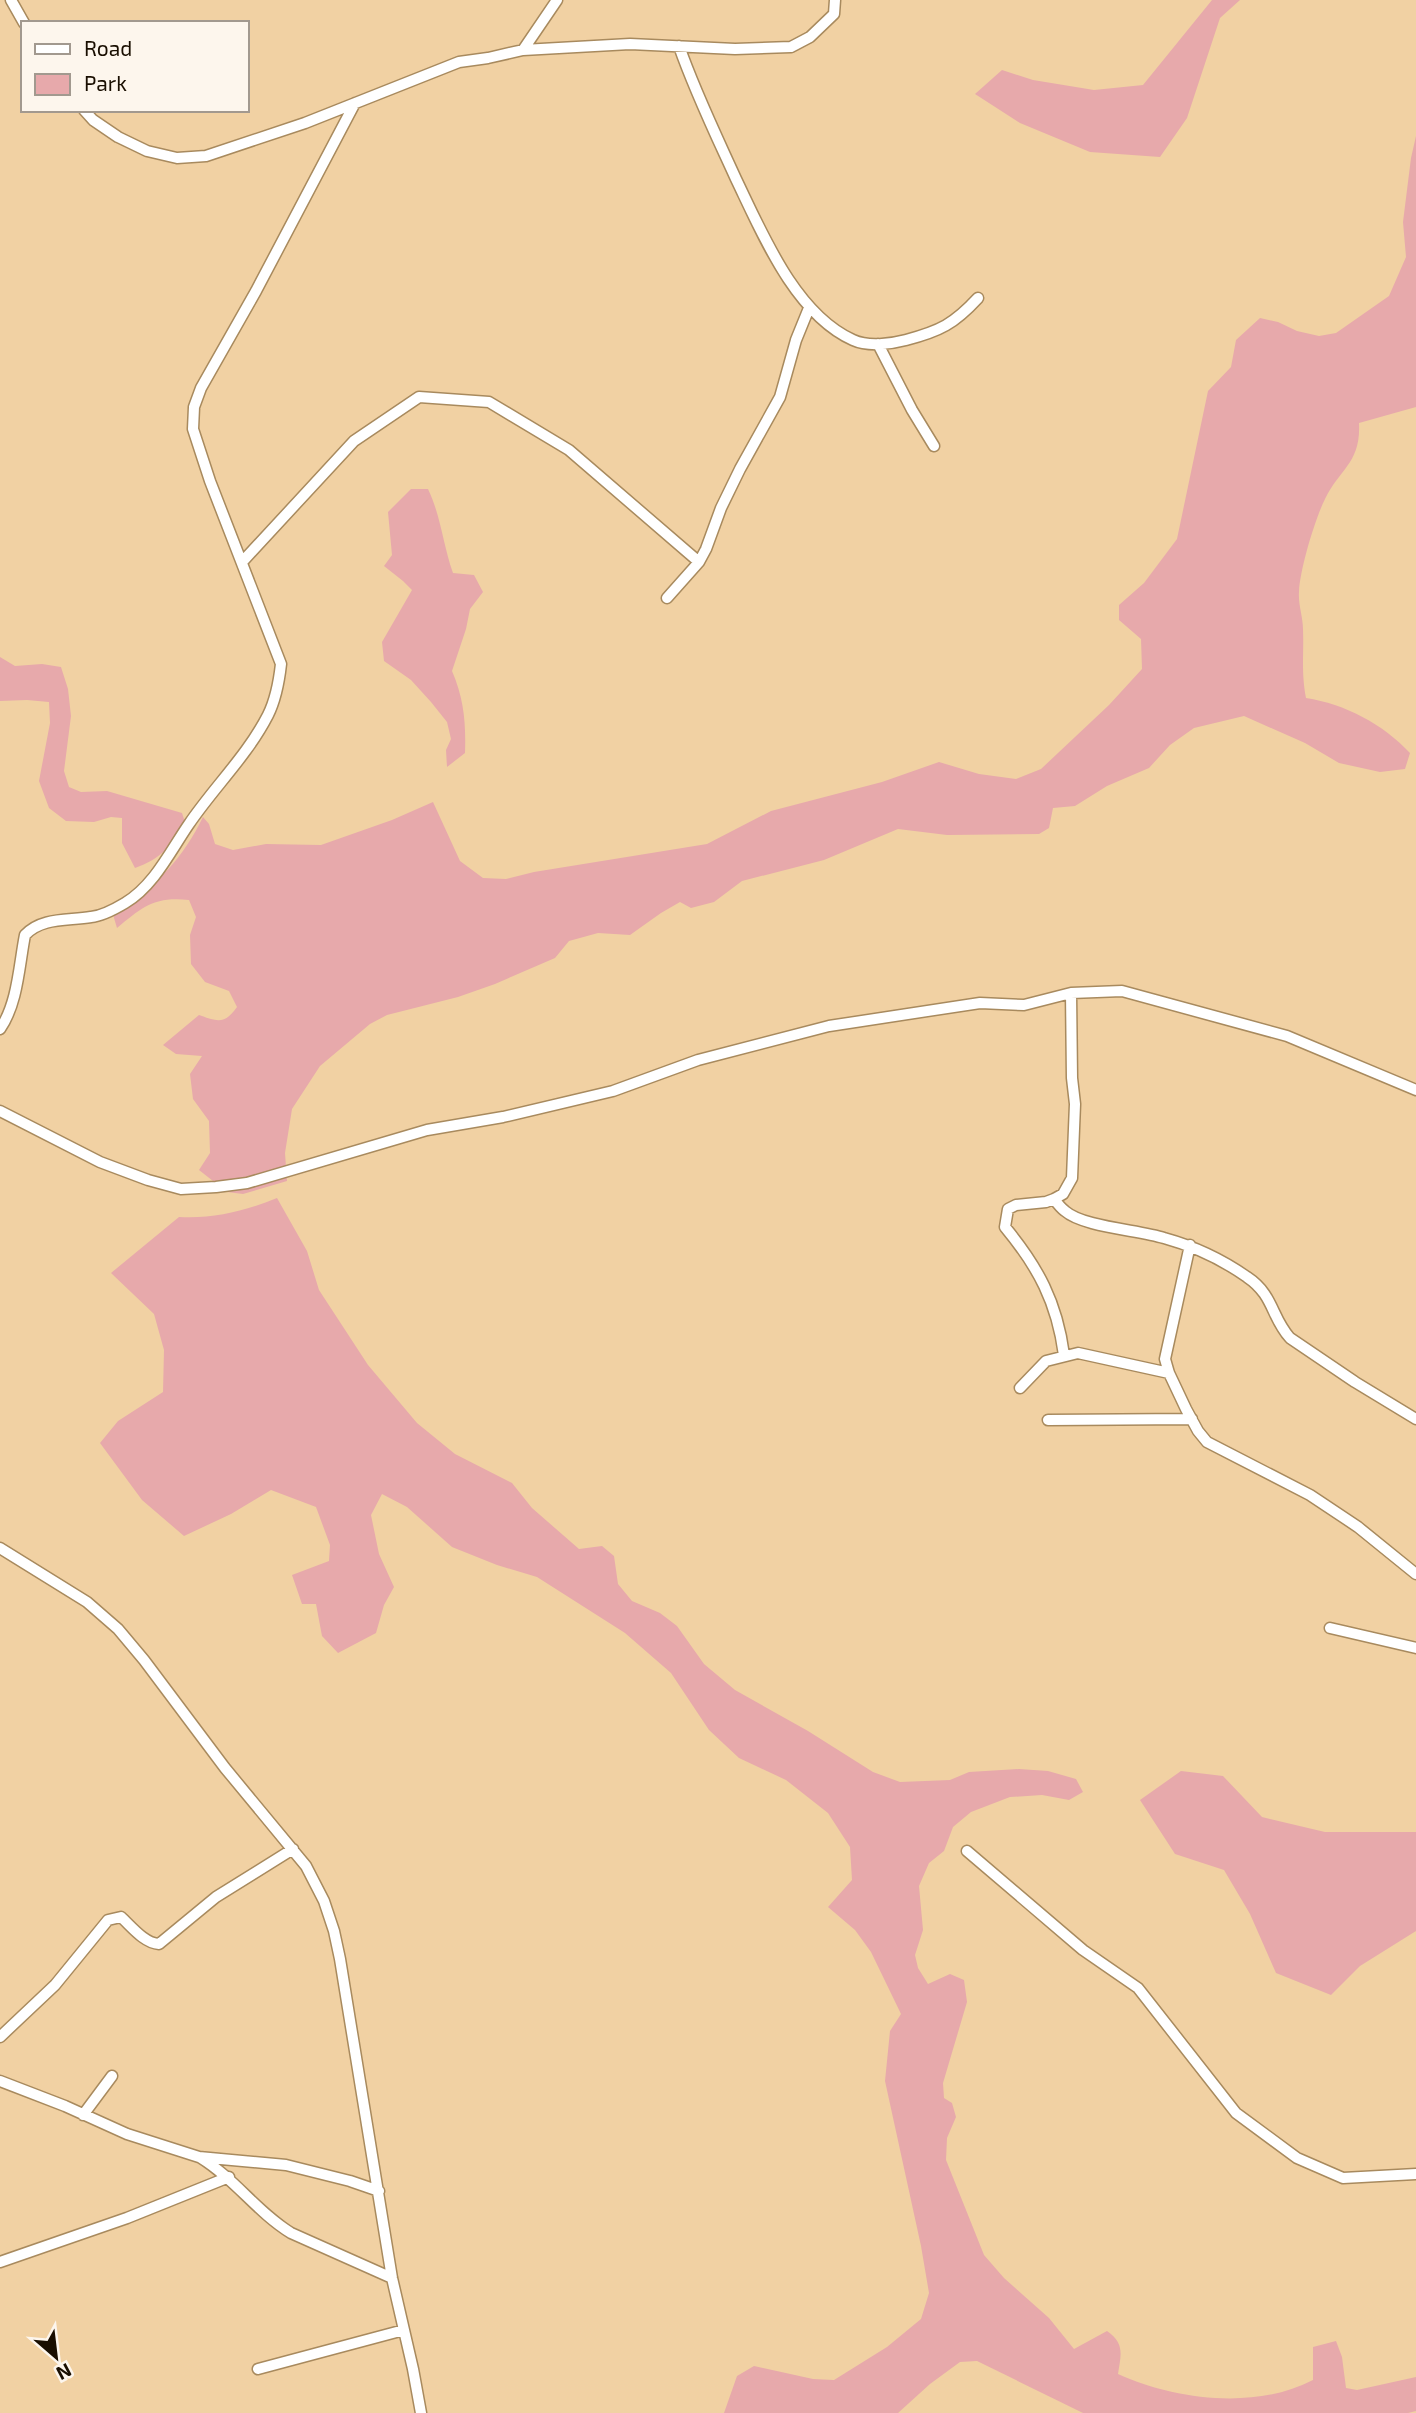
<svg xmlns="http://www.w3.org/2000/svg" width="1416" height="2413" font-family="'Exo 2',sans-serif">
<style>
.green{fill:#e7a9ab}
.lines{fill:none;stroke-linecap:round;stroke-linejoin:round}
.minor-casing{stroke:#a88a5e;stroke-width:13}
.minor{stroke:#fff;stroke-width:10}
</style>
<rect width="100%" height="100%" fill="#f1d1a3"/>
<path class="green" d="M 1212,0 L 1240,0 L 1220,18 L 1187,118 L 1160,157 L 1090,152 L 1020,123 L 975,94 L 1002,70 L 1033,80 L 1094,90 L 1143,85 Z
M 1416,136 L 1416,407 L 1359,423 C 1361,463 1340,468 1325,499 C 1315,519 1300,569 1299,592 C 1298,604 1303,617 1303,629 C 1304,655 1301,671 1306,698 C 1345,704 1383,724 1410,753 L 1405,769 L 1380,772 L 1339,763 L 1305,743 L 1244,716 L 1194,728 L 1170,745 L 1149,768 L 1107,786 L 1075,806 L 1053,808 L 1049,828 L 1039,834 L 947,835 L 898,829 L 824,860 L 742,881 L 714,902 L 691,908 L 680,902 L 661,913 L 630,935 L 598,933 L 569,941 L 555,958 L 495,984 L 458,997 L 387,1015 L 370,1024 L 320,1066 L 292,1109 L 285,1153 L 287,1181 L 243,1194 L 227,1192 L 199,1170 L 210,1153 L 209,1121 L 193,1099 L 190,1074 L 202,1056 L 176,1054 L 163,1045 L 199,1015 C 218,1022 225,1024 237,1007 L 229,991 L 205,982 L 191,964 L 190,935 L 196,917 L 189,900 C 155,896 142,907 117,928 L 114,918 L 114,907 C 155,891 184,856 203,817 L 209,824 L 215,844 L 233,850 L 266,844 L 321,845 L 392,820 L 433,802 L 460,861 L 483,878 L 506,879 L 534,872 L 707,844 L 771,811 L 882,782 L 939,762 L 979,774 L 1016,779 L 1041,769 L 1109,705 L 1142,669 L 1141,639 L 1119,620 L 1119,605 L 1144,583 L 1177,539 L 1208,391 L 1231,367 L 1236,340 L 1260,318 L 1278,322 L 1297,331 L 1319,336 L 1336,333 L 1389,296 L 1406,257 L 1403,222 L 1411,158 Z
M 411,489 L 428,489 C 441,516 443,545 453,573 L 474,575 L 483,592 L 470,609 L 466,629 L 452,671 C 464,699 466,723 465,753 L 447,767 L 446,750 L 451,739 L 447,722 L 431,702 L 411,680 L 384,661 L 382,642 L 412,590 L 403,581 L 384,566 L 392,555 L 388,512 Z
M 0,657 L 15,666 L 42,664 L 61,667 L 68,689 L 71,716 L 64,771 L 69,787 L 81,792 L 107,791 L 182,813 L 185,822 C 173,846 160,859 135,868 L 122,843 L 122,818 L 111,817 L 94,822 L 66,821 L 49,808 L 39,781 L 50,723 L 49,702 L 27,700 L 0,701 Z
M 277,1198 L 307,1251 L 319,1290 L 368,1365 L 417,1423 L 455,1454 L 512,1483 L 532,1508 L 579,1549 L 602,1546 L 614,1556 L 618,1584 L 632,1601 L 660,1613 L 677,1626 L 704,1664 L 735,1690 L 808,1731 L 873,1772 L 900,1782 L 950,1780 L 969,1772 L 1019,1769 L 1048,1771 L 1076,1779 L 1083,1792 L 1069,1800 L 1042,1795 L 1010,1797 L 971,1812 L 953,1827 L 944,1851 L 929,1863 L 919,1886 L 923,1930 L 915,1955 L 918,1968 L 928,1984 L 950,1974 L 964,1980 L 967,2002 L 943,2083 L 944,2098 L 952,2103 L 956,2117 L 947,2138 L 946,2160 L 984,2255 L 1004,2278 L 1049,2318 L 1074,2349 L 1107,2331 C 1125,2344 1121,2354 1118,2374 C 1175,2400 1256,2410 1313,2380 L 1313,2347 L 1336,2341 L 1342,2357 L 1346,2388 L 1357,2390 L 1416,2377 L 1416,2411 L 1408,2413 L 1083,2413 L 977,2361 L 960,2362 L 930,2384 L 898,2413 L 724,2413 L 737,2376 L 754,2366 L 813,2379 L 834,2380 L 887,2347 L 921,2319 L 929,2293 L 921,2246 L 885,2081 L 890,2031 L 901,2014 L 871,1952 L 855,1930 L 828,1907 L 852,1880 L 850,1847 L 828,1813 L 786,1780 L 739,1758 L 709,1730 L 671,1673 L 625,1633 L 537,1577 L 497,1565 L 452,1547 L 407,1507 L 382,1494 L 371,1515 L 379,1554 L 394,1587 L 384,1605 L 376,1633 L 338,1653 L 322,1636 L 316,1604 L 302,1604 L 292,1575 L 329,1561 L 330,1545 L 316,1507 L 271,1490 L 231,1514 L 184,1536 L 142,1500 L 100,1443 L 118,1421 L 163,1392 L 164,1350 L 154,1314 L 111,1273 L 179,1217 C 213,1219 245,1211 277,1198 Z
M 1181,1771 L 1223,1776 L 1262,1817 L 1325,1832 L 1416,1832 L 1416,1931 L 1360,1966 L 1331,1995 L 1276,1973 L 1250,1914 L 1224,1870 L 1175,1854 L 1140,1800 Z"/>
<g class="lines">
<g class="minor-casing">
<path id="minor" d="M 11,0 L 24,23
M 679,46 C 695,92 716,135 736,179 C 762,233 795,314 853,340 C 868,347 891,344 906,340 C 940,331 954,324 978,298
M 523,50 L 557,0
M 84,110 L 93,120 L 118,137 L 147,151 L 177,158 L 206,156 L 305,123 L 459,62 L 488,58 L 523,50 L 630,44 L 735,49 L 791,47 L 810,37 L 834,14 L 835,0
M 878,344 L 912,410 L 934,446
M 243,561 L 354,441 L 419,397 L 489,402 L 569,450 L 699,562
M 667,598 L 699,562 L 706,549 L 721,508 L 740,469 L 780,397 L 796,340 L 809,308
M 0,1029 C 18,1003 19,965 25,935 C 42,917 68,921 91,917 C 102,916 115,909 125,903 C 154,886 171,850 189,824 C 214,787 247,756 268,715 C 276,699 279,682 281,664 L 210,481 L 193,429 L 194,407 L 201,388 L 256,291 L 355,103
M 0,1111 L 100,1162 L 148,1180 L 181,1189 L 216,1187 L 247,1183 L 427,1130 L 503,1117 L 613,1091 L 698,1060 L 829,1026 L 980,1003 L 1024,1005 L 1071,993 L 1122,991 L 1287,1036 L 1416,1090
M 1054,1199 C 1057,1203 1061,1208 1065,1211 C 1083,1227 1139,1230 1164,1238 C 1193,1246 1223,1260 1247,1277 C 1274,1295 1271,1317 1290,1338 L 1355,1382 L 1416,1419
M 1190,1245 L 1165,1359 L 1169,1373 L 1186,1409 L 1198,1431 L 1207,1442 L 1310,1495 L 1358,1527 L 1416,1574
M 1064,1355 C 1057,1302 1038,1267 1005,1227 L 1008,1209 L 1016,1205 L 1046,1202 L 1054,1199 L 1063,1194 L 1072,1178 L 1075,1104 L 1072,1078 L 1071,993
M 1020,1388 L 1046,1361 L 1078,1353 L 1169,1373
M 1048,1420 L 1192,1419
M 0,1548 L 87,1602 L 118,1629 L 144,1660 L 225,1768 L 306,1866 L 324,1901 L 334,1931 L 340,1959 L 392,2278 L 413,2369 L 421,2413
M 1330,1628 L 1416,1648
M 967,1851 L 1083,1950 L 1138,1988 L 1236,2113 L 1297,2158 L 1343,2178 L 1416,2174
M 0,2037 L 55,1985 L 108,1920 L 121,1917 C 131,1926 144,1943 159,1944 L 216,1897 L 293,1849
M 0,2081 L 65,2106 L 127,2134 L 199,2157 L 286,2165 L 350,2181 L 379,2191
M 83,2115 L 112,2076
M 201,2158 C 235,2179 257,2212 291,2233 L 392,2278
M 0,2262 L 127,2218 L 229,2177
M 258,2369 L 404,2330"/>
</g>
<use href="#minor" class="minor"/>
</g>
<rect x="21" y="21" width="228" height="91" fill="#fdf6ed" stroke="#a2998f" stroke-width="2"/>
<rect x="35" y="44" width="35" height="10" fill="#ffffff" stroke="#a2998f" stroke-width="2"/>
<text x="84" y="56" font-size="21" fill="#190e01">Road</text>
<rect x="35" y="74" width="35" height="21" fill="#e7a9ab" stroke="#a2998f" stroke-width="2"/>
<text x="84" y="91" font-size="21" fill="#190e01">Park</text>
<g transform="translate(56 2357) rotate(152)" stroke="#fdf6ed" stroke-width="5" paint-order="stroke">
<path d="M0-5L12 26L0 18L-12 26Z" fill="#190e01"/>
<text y="-10" font-size="19" font-weight="bold" text-anchor="middle" fill="#190e01">N</text>
</g>
</svg>
